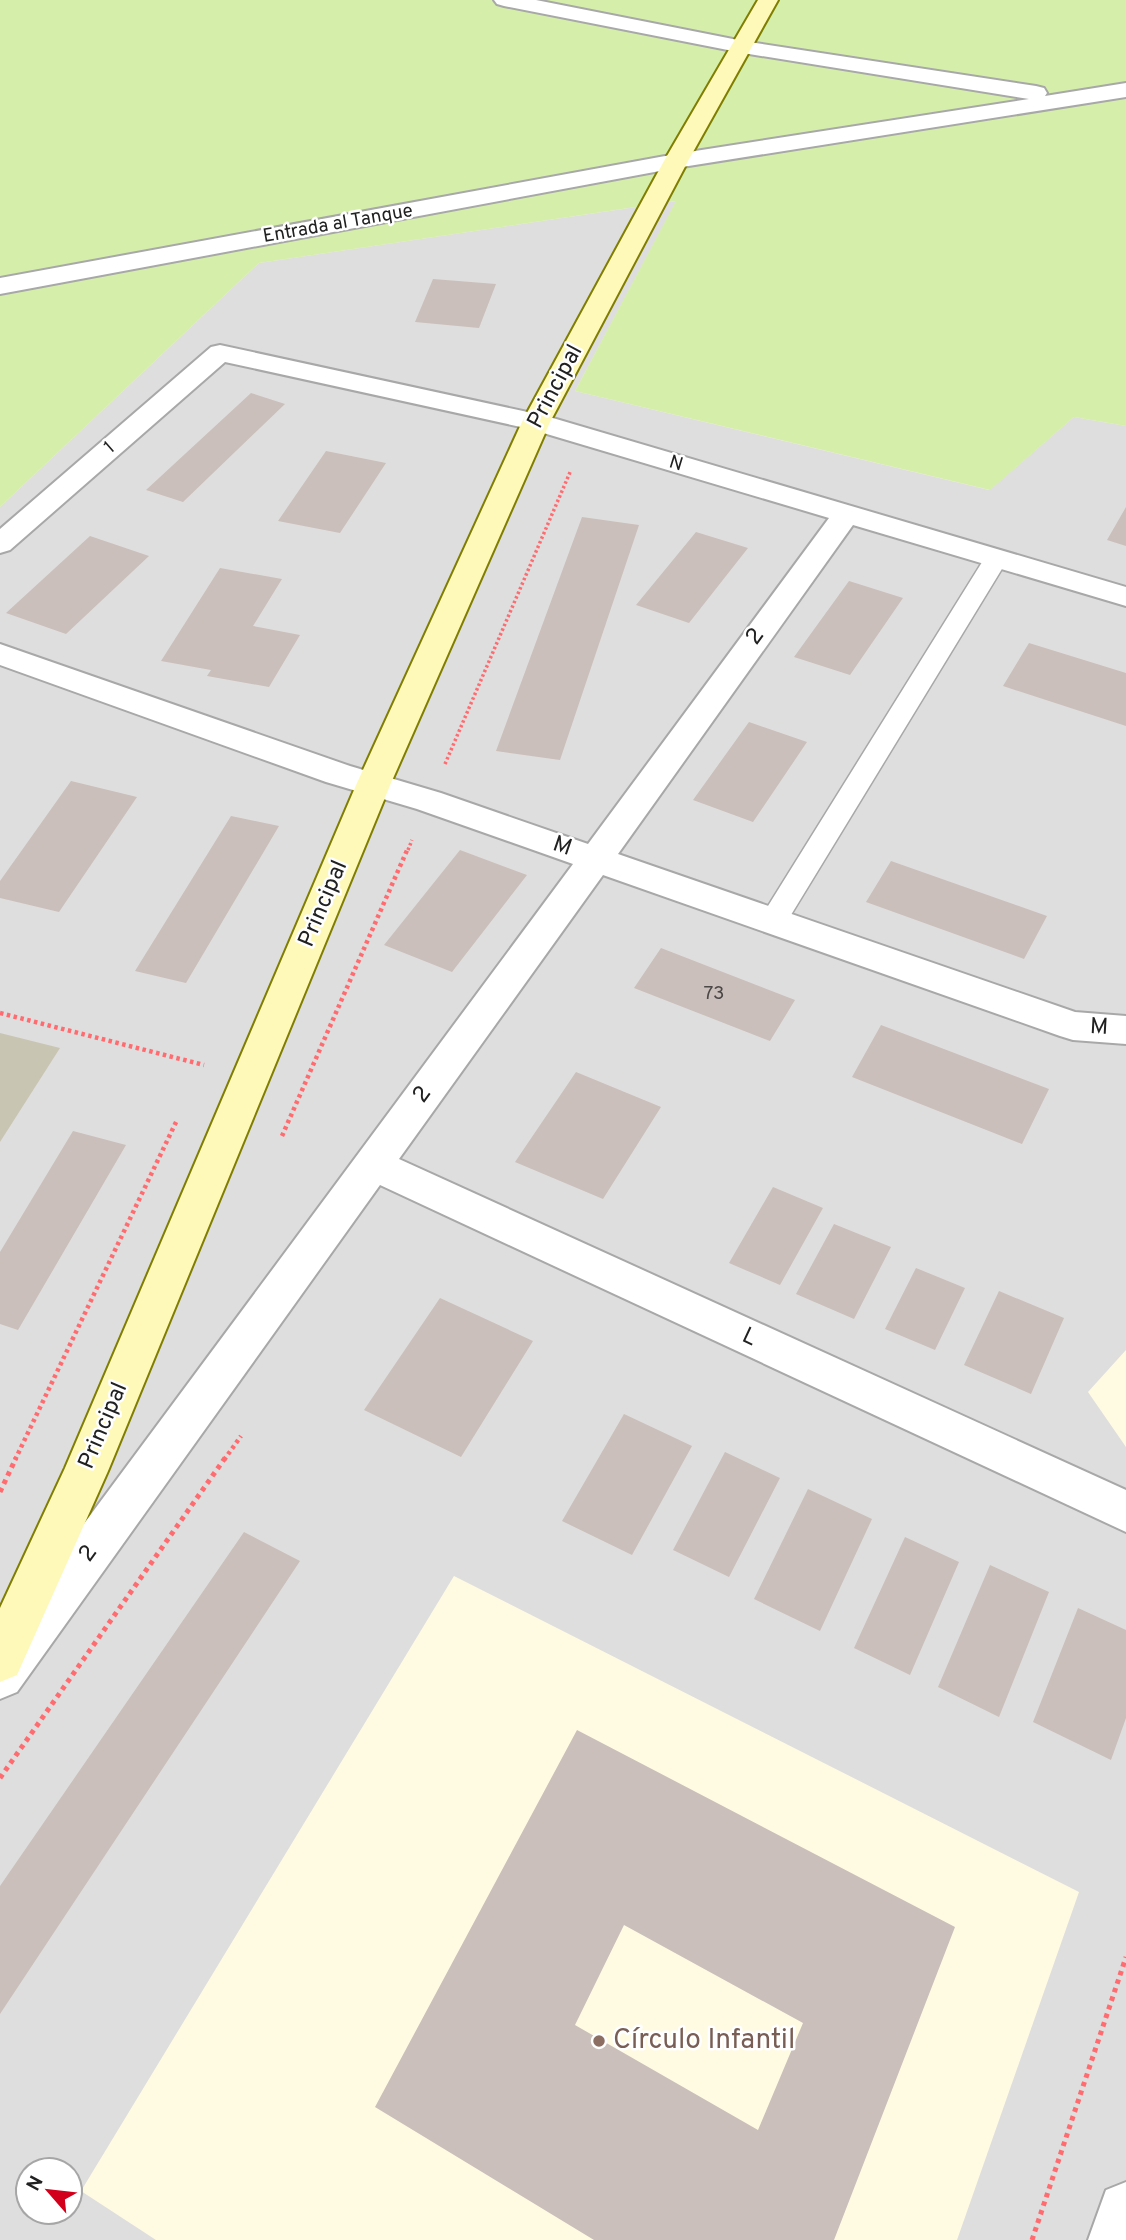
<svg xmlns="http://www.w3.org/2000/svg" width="1126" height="2240" font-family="Overpass,sans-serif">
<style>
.residential{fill:#dfdede;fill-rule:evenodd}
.education{fill:#fffbe3}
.construction{fill:#c8c5b2}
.grass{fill:#d5efaa}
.building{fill:#cabfba;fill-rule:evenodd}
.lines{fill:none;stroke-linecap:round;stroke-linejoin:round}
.lane-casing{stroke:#a8a8a8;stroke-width:3}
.street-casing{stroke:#a8a8a8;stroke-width:4}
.secondary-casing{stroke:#807e00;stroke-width:4}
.path-far2{stroke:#ff6b6f;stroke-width:3.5;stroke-dasharray:2.5 2.5;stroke-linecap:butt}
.path-far1{stroke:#ff6b6f;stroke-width:4.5;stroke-dasharray:3.5 3.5;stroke-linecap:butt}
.path{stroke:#ff6b6f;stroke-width:5;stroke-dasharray:4.5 4.5;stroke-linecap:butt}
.lane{fill:#fff;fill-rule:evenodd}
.street{fill:#fff;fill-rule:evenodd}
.secondary{fill:#fef9b9;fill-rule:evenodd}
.education-dot{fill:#8d6e63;stroke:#fff;stroke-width:2.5}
.labels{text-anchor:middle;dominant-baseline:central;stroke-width:5;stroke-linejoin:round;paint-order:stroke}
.far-street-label{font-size:19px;fill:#212121;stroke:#fff}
.number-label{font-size:19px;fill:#4b4847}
.street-label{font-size:23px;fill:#212121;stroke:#fff}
.near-education-label{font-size:28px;fill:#785e54;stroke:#fff;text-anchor:start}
</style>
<rect width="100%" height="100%" fill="#f2ede7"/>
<path class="residential" d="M 677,201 L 575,391 L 989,490 L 1074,417 L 1126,426 L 1126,2240 L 0,2240 L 0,507 L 259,263 ZM 28,2170 L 70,2170 L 70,2212 L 28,2212 Z"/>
<path class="education" d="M 1126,1350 L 1126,1447 L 1088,1392 Z
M 454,1576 L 1079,1892 L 957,2240 L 156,2240 L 81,2191 Z"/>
<path class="construction" d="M 0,1033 L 60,1048 L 0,1142 Z"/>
<path class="grass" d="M 0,0 L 1126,0 L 1126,426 L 1074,417 L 990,490 L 575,391 L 676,201 L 259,263 L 0,507 Z"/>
<path class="building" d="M 433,279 L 496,284 L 479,328 L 415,322 Z
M 251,393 L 285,404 L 183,502 L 146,490 Z
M 326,451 L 386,463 L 340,533 L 278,521 Z
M 1126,507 L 1126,546 L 1107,540 Z
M 582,517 L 639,525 L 560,760 L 496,751 Z
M 696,532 L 748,548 L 689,623 L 636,605 Z
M 90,536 L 149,556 L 66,634 L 6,613 Z
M 220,568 L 282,579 L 253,626 L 300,635 L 269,687 L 207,676 L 211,670 L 161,661 Z
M 849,581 L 903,598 L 850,675 L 794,657 Z
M 1029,643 L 1126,673 L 1126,726 L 1003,686 Z
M 749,722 L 807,742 L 753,822 L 693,800 Z
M 71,781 L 137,797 L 59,912 L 0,898 L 0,881 Z
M 231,816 L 279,826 L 186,983 L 135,971 Z
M 460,850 L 527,875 L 452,972 L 384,945 Z
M 891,861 L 1047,916 L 1024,959 L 866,902 Z
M 661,948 L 795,1000 L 770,1041 L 634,988 Z
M 881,1025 L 1049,1089 L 1022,1144 L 852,1077 Z
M 576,1072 L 661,1107 L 603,1199 L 515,1162 Z
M 73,1131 L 126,1145 L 18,1330 L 0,1324 L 0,1252 Z
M 773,1187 L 823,1208 L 780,1285 L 729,1263 Z
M 834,1224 L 891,1247 L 854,1319 L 796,1294 Z
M 916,1268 L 965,1288 L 935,1350 L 885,1329 Z
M 999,1291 L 1064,1318 L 1031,1394 L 964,1365 Z
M 440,1298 L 533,1341 L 461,1457 L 364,1410 Z
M 624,1414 L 692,1446 L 632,1555 L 562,1521 Z
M 725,1452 L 780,1478 L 729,1577 L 673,1550 Z
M 808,1489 L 872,1519 L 820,1631 L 754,1599 Z
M 244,1532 L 300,1561 L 0,2014 L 0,1886 Z
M 905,1537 L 959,1562 L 910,1675 L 854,1648 Z
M 990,1565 L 1049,1592 L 999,1717 L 938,1687 Z
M 1078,1608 L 1126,1630 L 1126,1718 L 1111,1760 L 1033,1722 Z
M 577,1730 L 955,1927 L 834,2240 L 594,2240 L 375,2107 ZM 624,1925 L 803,2023 L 758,2130 L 575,2025 Z"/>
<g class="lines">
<g class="lane-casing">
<path id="lane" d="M 996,552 L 1005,554 L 1008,559 L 783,928 L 773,931 L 763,928 L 759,921 L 763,914 L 984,559 L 987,554 Z"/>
</g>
<g class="street-casing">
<path id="street" d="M 494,0 L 536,0 L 743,41 L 1036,86 L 1044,88 L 1047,93 L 1045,96 L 1126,83 L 1126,97 L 676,168 L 0,294 L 0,278 L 676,154 L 1029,99 L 743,53 L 504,6 L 497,4 Z
M 220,345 L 546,416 L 1126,587 L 1126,606 L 853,525 L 618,854 L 1075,1012 L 1126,1016 L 1126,1044 L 1073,1040 L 1060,1036 L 603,875 L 399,1159 L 1126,1490 L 1126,1532 L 380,1185 L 17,1692 L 0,1699 L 0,1637 L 573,864 L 417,809 L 326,782 L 0,665 L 0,644 L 350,766 L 441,793 L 588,844 L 829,518 L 530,429 L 225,362 L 10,550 L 0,553 L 0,529 L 211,347 Z
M 1126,2182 L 1126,2240 L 1088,2240 L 1106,2190 Z"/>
</g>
<g class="secondary-casing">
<path id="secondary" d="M 758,0 L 778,0 L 688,161 L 550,422 L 391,783 L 108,1471 L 17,1675 L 0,1682 L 0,1608 L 65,1468 L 357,783 L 522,422 L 664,161 Z"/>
</g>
<path class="path-far2" d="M 445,764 L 571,470
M 408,850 L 412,840"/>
<path class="path-far1" d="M 0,1013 L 204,1065
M 282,1136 L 408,848
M 15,1460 L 177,1120
M 224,1460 L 241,1436"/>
<path class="path" d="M 0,1492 L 16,1458
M 0,1778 L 225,1458
M 1032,2240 L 1126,1957"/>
<use href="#lane" class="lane"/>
<use href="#street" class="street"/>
<use href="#secondary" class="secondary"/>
</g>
<circle class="education-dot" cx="599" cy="2041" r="7"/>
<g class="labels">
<g class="far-street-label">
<text transform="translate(338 224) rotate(-10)">Entrada al Tanque</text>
<text transform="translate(110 448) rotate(-41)">1</text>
<text transform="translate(676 464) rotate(17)">N</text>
</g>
<g class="number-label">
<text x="714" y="994">73</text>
</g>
<g class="street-label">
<text transform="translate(556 387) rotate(-62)">Principal</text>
<text transform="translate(756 637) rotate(-54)">2</text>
<text transform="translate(562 847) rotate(19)">M</text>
<text transform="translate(324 904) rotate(-67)">Principal</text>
<text transform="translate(1099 1028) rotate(3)">M</text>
<text transform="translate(423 1095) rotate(-54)">2</text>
<text transform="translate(749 1338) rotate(25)">L</text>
<text transform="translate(104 1426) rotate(-67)">Principal</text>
<text transform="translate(89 1554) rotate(-54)">2</text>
</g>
<g class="near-education-label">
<text x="613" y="2041">Círculo Infantil</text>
</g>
</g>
<g transform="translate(49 2191) rotate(298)"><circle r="33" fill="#ffffff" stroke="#a6a6a6" stroke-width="2"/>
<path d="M0-5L12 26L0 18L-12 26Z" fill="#d2001b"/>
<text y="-10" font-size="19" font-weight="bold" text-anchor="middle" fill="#212121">N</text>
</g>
</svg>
